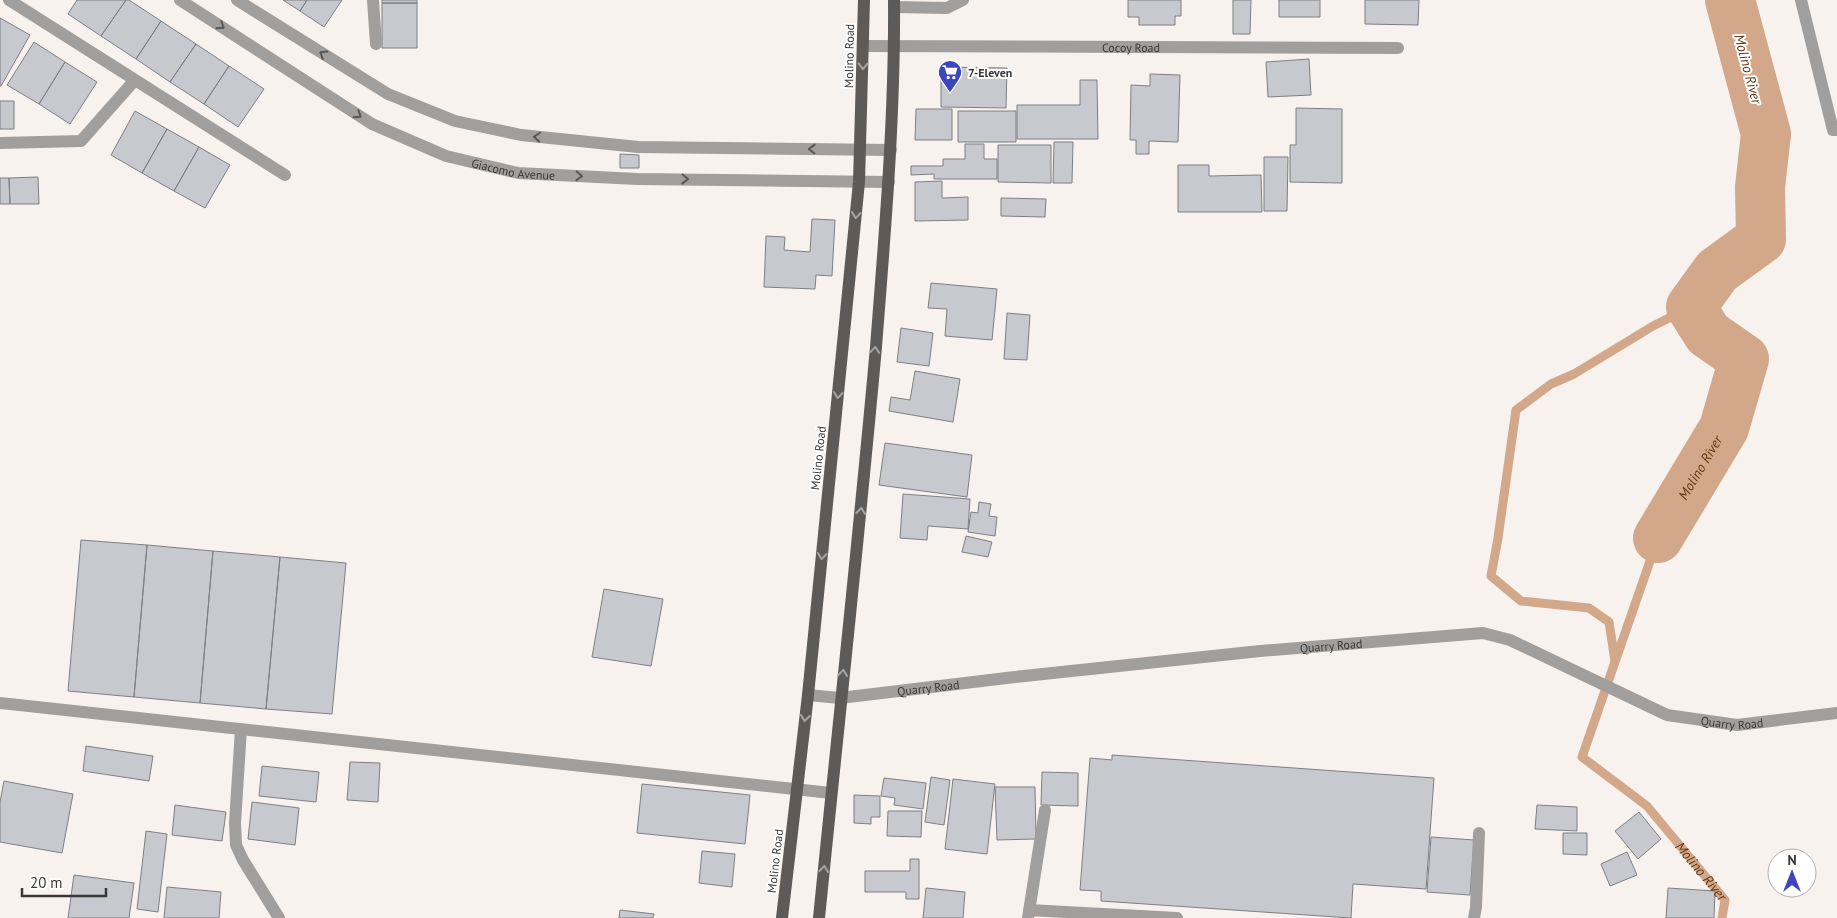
<svg xmlns="http://www.w3.org/2000/svg" width="1837" height="918" font-family="'PT Sans',sans-serif">
<style>
.lines{fill:none;stroke-linecap:round;stroke-linejoin:round}
.stream{stroke:#d3a789;stroke-width:9}
.river{stroke:#d3a789;stroke-width:50}
.building{fill:#c7c9ce;stroke:#7d7f84}
.service{stroke:#a19f9d;stroke-width:12}
.minor{stroke:#a19f9d;stroke-width:12}
.primary{stroke:#5e5a58;stroke-width:12}
.oneway{stroke:#595755}
.oneway2{stroke:#a6a4a3}
.labels{text-anchor:middle;dominant-baseline:central;stroke-width:4;stroke-linejoin:round;paint-order:stroke}
.street-label{font-size:12px;fill:#3a3836;stroke:#fff}
.poi-label{font-size:12px;font-weight:bold;fill:#3a3836;stroke:#fff;text-anchor:start}
.water-label{font-size:14px;font-style:italic;fill:#623815;stroke:#fff}
</style>
<rect width="100%" height="100%" fill="#f7f2ee"/>
<g class="lines">
<g class="stream">
<path id="s1" d="M 1658,538 L 1582,757 L 1647,806 L 1725,900 L 1722,918"/>
<path d="M 1615,661 L 1609,622 L 1589,608 L 1521,601 L 1491,576 L 1498,538 L 1516,410 L 1551,384 L 1574,374 L 1653,326 L 1691,307"/>
</g>
<path class="river" id="s2" d="M 1658,538 L 1724,428 L 1744,359 L 1708,334 L 1691,307 L 1717,271 L 1761,239 L 1760,187 L 1766,134 L 1730,0"/>
</g>
<path class="building" d="M 77,0 L 126,0 L 101,36 L 68,14 Z
M 126,0 L 129,0 L 161,21 L 136,59 L 101,36 Z
M 283,0 L 307,0 L 300,11 Z
M 307,0 L 342,0 L 324,27 L 300,11 Z
M 382,0 L 417,0 L 417,3 L 382,3 Z
M 1128,0 L 1181,0 L 1181,16 L 1175,16 L 1175,25 L 1139,25 L 1139,17 L 1128,17 Z
M 1233,0 L 1251,0 L 1250,34 L 1233,34 Z
M 1279,0 L 1320,0 L 1320,17 L 1279,17 Z
M 1365,0 L 1419,0 L 1418,25 L 1365,24 Z
M 382,3 L 417,3 L 417,48 L 382,48 Z
M 0,18 L 30,35 L 1,86 L 0,86 Z
M 161,21 L 196,44 L 170,82 L 136,59 Z
M 34,42 L 65,62 L 39,104 L 7,85 Z
M 196,44 L 229,66 L 204,104 L 170,82 Z
M 1309,59 L 1311,95 L 1268,97 L 1266,62 Z
M 65,62 L 97,82 L 70,124 L 39,104 Z
M 229,66 L 264,89 L 238,127 L 204,104 Z
M 941,67 L 1007,68 L 1006,108 L 941,107 Z
M 1150,74 L 1180,75 L 1178,142 L 1149,141 L 1149,154 L 1136,154 L 1136,140 L 1130,140 L 1131,85 L 1150,86 Z
M 1080,80 L 1097,80 L 1098,139 L 1017,139 L 1017,105 L 1080,105 Z
M 0,101 L 14,101 L 14,129 L 0,129 Z
M 1296,108 L 1342,109 L 1342,183 L 1290,182 L 1290,145 L 1296,145 Z
M 916,109 L 952,109 L 952,140 L 915,140 Z
M 135,111 L 167,129 L 142,173 L 111,155 Z
M 958,111 L 1016,111 L 1016,142 L 958,142 Z
M 167,129 L 199,147 L 174,191 L 142,173 Z
M 1054,142 L 1073,142 L 1072,183 L 1053,183 Z
M 965,144 L 984,144 L 984,159 L 997,159 L 997,179 L 934,179 L 934,174 L 911,175 L 911,166 L 943,166 L 943,159 L 965,159 Z
M 998,145 L 1051,145 L 1051,183 L 998,182 Z
M 199,147 L 230,165 L 205,208 L 174,191 Z
M 620,154 L 639,155 L 639,168 L 620,168 Z
M 1264,157 L 1288,157 L 1287,211 L 1264,211 Z
M 1178,165 L 1209,165 L 1209,176 L 1261,175 L 1262,212 L 1178,212 Z
M 38,177 L 39,204 L 10,204 L 9,178 Z
M 0,178 L 9,178 L 10,204 L 0,204 Z
M 942,181 L 942,198 L 968,197 L 968,220 L 915,221 L 915,182 Z
M 1001,198 L 1046,199 L 1045,217 L 1001,216 Z
M 812,219 L 835,220 L 832,276 L 816,275 L 815,289 L 764,287 L 766,236 L 785,237 L 784,250 L 810,252 Z
M 931,283 L 997,289 L 992,340 L 945,336 L 947,309 L 928,308 Z
M 1007,313 L 1030,315 L 1027,360 L 1004,359 Z
M 901,328 L 933,333 L 929,366 L 897,362 Z
M 915,371 L 960,379 L 953,422 L 889,411 L 891,397 L 910,400 Z
M 885,443 L 972,455 L 967,497 L 879,485 Z
M 903,494 L 970,499 L 968,529 L 928,526 L 927,540 L 900,538 Z
M 979,502 L 991,504 L 989,516 L 997,517 L 995,536 L 968,532 L 971,512 L 978,513 Z
M 966,536 L 992,542 L 988,557 L 962,552 Z
M 81,540 L 147,545 L 134,697 L 68,691 Z
M 147,545 L 213,551 L 200,703 L 134,697 Z
M 213,551 L 280,557 L 266,709 L 200,703 Z
M 280,557 L 346,563 L 332,714 L 266,709 Z
M 604,589 L 663,599 L 651,666 L 592,657 Z
M 86,746 L 153,756 L 149,781 L 83,771 Z
M 1112,755 L 1434,778 L 1426,889 L 1353,884 L 1351,918 L 1101,901 L 1101,891 L 1080,890 L 1090,758 L 1112,760 Z
M 350,762 L 380,763 L 378,802 L 347,800 Z
M 262,766 L 319,772 L 316,802 L 259,796 Z
M 1042,772 L 1078,773 L 1078,806 L 1041,805 Z
M 931,777 L 950,780 L 944,825 L 925,822 Z
M 884,778 L 926,783 L 923,809 L 894,805 L 895,798 L 881,796 Z
M 953,779 L 995,784 L 987,854 L 945,849 Z
M 4,781 L 73,794 L 62,853 L 0,842 L 0,802 Z
M 642,784 L 750,795 L 745,844 L 637,833 Z
M 995,787 L 1035,787 L 1036,839 L 997,840 Z
M 854,795 L 880,796 L 880,817 L 871,817 L 871,824 L 854,823 Z
M 252,802 L 299,808 L 295,845 L 248,839 Z
M 175,805 L 226,812 L 222,841 L 172,835 Z
M 1537,805 L 1577,807 L 1577,831 L 1535,829 Z
M 888,811 L 922,811 L 921,837 L 887,836 Z
M 1639,812 L 1661,839 L 1638,859 L 1615,831 Z
M 146,831 L 167,834 L 158,912 L 137,909 Z
M 1563,833 L 1587,833 L 1587,855 L 1563,854 Z
M 1431,837 L 1474,840 L 1470,895 L 1427,892 Z
M 702,851 L 735,854 L 732,887 L 699,883 Z
M 1627,852 L 1637,875 L 1610,886 L 1601,864 Z
M 910,859 L 919,859 L 919,899 L 906,899 L 906,892 L 865,892 L 865,871 L 910,871 Z
M 74,875 L 134,883 L 129,918 L 68,918 Z
M 167,887 L 221,892 L 219,918 L 164,918 Z
M 926,888 L 965,892 L 963,918 L 923,918 Z
M 1668,888 L 1715,891 L 1714,918 L 1666,918 Z
M 620,910 L 654,914 L 653,918 L 619,918 Z"/>
<g class="lines">
<path class="service" d="M 894,7 L 947,8 L 963,0
M 1029,910 L 1177,918
M 1028,918 L 1045,810
M 1474,918 L 1476,907 L 1479,833"/>
<g class="minor">
<path d="M 9,0 L 285,175"/>
<path id="s3" d="M 180,0 L 372,124 L 446,156 L 518,173 L 637,179 L 889,182"/>
<path d="M 237,0 L 388,94 L 455,121 L 521,135 L 638,147 L 891,150"/>
<path d="M 373,0 L 376,44"/>
<path d="M 1801,0 L 1833,130 L 1837,130"/>
<path id="s4" d="M 863,46 L 1398,48"/>
<path d="M 0,143 L 81,141 L 134,81"/>
<path id="s5" d="M 808,695 L 840,698 L 1015,677 L 1260,651 L 1483,633 L 1510,640 L 1667,715 L 1737,725 L 1837,713"/>
<path d="M 0,703 L 831,793"/>
<path d="M 241,729 L 235,823 L 236,845 L 243,860 L 279,918"/>
</g>
<path class="primary" d="M 782,918 L 808,695 L 859,182 L 864,0
M 819,918 C 838,728 859,537 876,347 C 885,231 895,116 894,0"/>
</g>
<defs><path id="oneway-chevron" d="M-2-3.5L2.5 0L-2 3.5" fill="none" stroke-width="1.6" stroke-linecap="round" stroke-linejoin="round" transform="scale(1.25)"/></defs>
<g class="oneway">
<use href="#oneway-chevron" transform="translate(221 26) rotate(33)"/>
<use href="#oneway-chevron" transform="translate(323 54) rotate(-148)"/>
<use href="#oneway-chevron" transform="translate(358 115) rotate(33)"/>
<use href="#oneway-chevron" transform="translate(537 137) rotate(-175)"/>
<use href="#oneway-chevron" transform="translate(812 149) rotate(-179)"/>
<use href="#oneway-chevron" transform="translate(579 176) rotate(3)"/>
<use href="#oneway-chevron" transform="translate(685 179) rotate(1)"/>
</g>
<g class="oneway2">
<use href="#oneway-chevron" transform="translate(863 66) rotate(91)"/>
<use href="#oneway-chevron" transform="translate(856 215) rotate(96)"/>
<use href="#oneway-chevron" transform="translate(875 350) rotate(-85)"/>
<use href="#oneway-chevron" transform="translate(838 395) rotate(96)"/>
<use href="#oneway-chevron" transform="translate(861 511) rotate(-84)"/>
<use href="#oneway-chevron" transform="translate(822 556) rotate(96)"/>
<use href="#oneway-chevron" transform="translate(843 673) rotate(-84)"/>
<use href="#oneway-chevron" transform="translate(805 718) rotate(96)"/>
<use href="#oneway-chevron" transform="translate(824 869) rotate(-84)"/>
</g>
<defs>
<g id="supermarket-pin" transform="scale(1.25)"><path d="M0 17L-7.5 6A9.5 9.5 0 1 1 7.5 6Z" fill="#3d47bb" stroke="#fff"/><path d="M-6-5.5h2.5l.6 2H6L4.5 2H-2.5L-4.4-4H-6ZM-1.5 3.2a1.3 1.3 0 1 0 .1 0ZM3 3.2a1.3 1.3 0 1 0 .1 0Z" fill="#fff"/></g>
</defs>
<g fill-rule="evenodd">
<use href="#supermarket-pin" x="950" y="72"/>
</g>
<g class="labels">
<g class="street-label">
<text stroke="none"><textPath href="#s4" startOffset="268">Cocoy Road</textPath></text>
<text transform="translate(849 56) rotate(-89)">Molino Road</text>
<text stroke="none"><textPath href="#s3" startOffset="378">Giacomo Avenue</textPath></text>
<text transform="translate(818 458) rotate(-84)">Molino Road</text>
<text stroke="none"><textPath href="#s5" startOffset="526">Quarry Road</textPath></text>
<text stroke="none"><textPath href="#s5" startOffset="121">Quarry Road</textPath></text>
<text stroke="none"><textPath href="#s5" startOffset="946">Quarry Road</textPath></text>
<text transform="translate(775 861) rotate(-83)">Molino Road</text>
</g>
<g class="poi-label">
<text x="968" y="72">7-Eleven</text>
</g>
<g class="water-label">
<text transform="translate(1748 69) rotate(75)">Molino River</text>
<text stroke="none"><textPath href="#s2" startOffset="82">Molino River</textPath></text>
<text stroke="none"><textPath href="#s1" startOffset="398">Molino River</textPath></text>
</g>
</g>
<g transform="translate(1792 873)"><circle r="24" fill="#ffffff" stroke="#b0afaf"/>
<path d="M0-4L9 19L0 12L-9 19Z" fill="#3d47bb"/>
<text y="-8" font-size="14" font-weight="bold" text-anchor="middle" fill="#3a3836">N</text>
</g>
<path d="M22 888v8h84v-8" fill="none" stroke="#3a3836" stroke-width="2.5"/>
<text x="30" y="888" font-size="15" fill="#3a3836" stroke="#ffffff" stroke-width="4" paint-order="stroke">20 m</text>
</svg>
